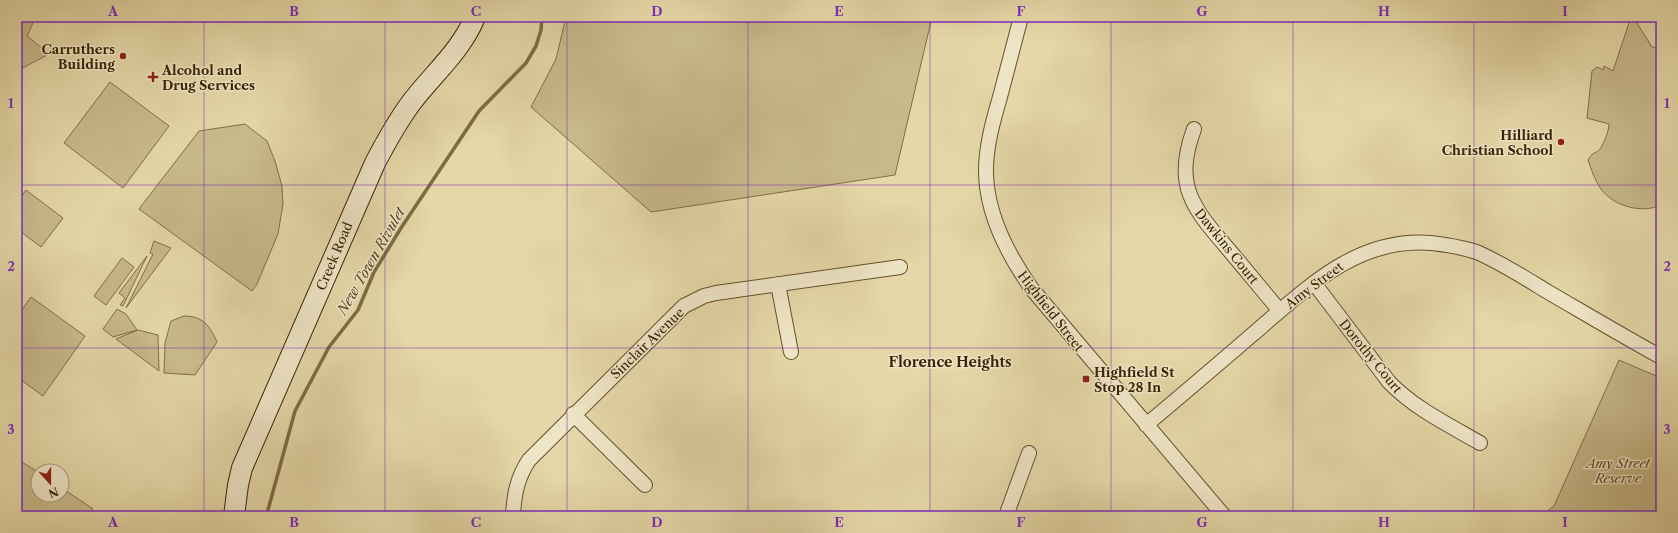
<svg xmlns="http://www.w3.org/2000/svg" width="1678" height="533" font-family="'Libre Caslon Text',serif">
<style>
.green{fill:#c8b98b;stroke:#806e47}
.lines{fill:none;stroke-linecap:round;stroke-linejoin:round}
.stream{stroke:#7d6b44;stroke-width:3.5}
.street-casing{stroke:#64512c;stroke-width:16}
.secondary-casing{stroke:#392403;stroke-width:22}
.street{stroke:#eee5c6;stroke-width:14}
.secondary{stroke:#eee5c6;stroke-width:20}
.grid{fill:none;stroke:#7b2cbf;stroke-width:1;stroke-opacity:0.55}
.poi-dot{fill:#8f2418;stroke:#eee5c6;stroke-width:1.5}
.labels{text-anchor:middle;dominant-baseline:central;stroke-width:3;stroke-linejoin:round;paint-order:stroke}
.poi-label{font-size:13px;font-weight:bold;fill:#392403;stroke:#eee5c6;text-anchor:end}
.street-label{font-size:13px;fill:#392403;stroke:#eee5c6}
.park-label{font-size:13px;font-style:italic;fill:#5d4925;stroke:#eee5c6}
.water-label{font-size:14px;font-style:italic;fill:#5b4723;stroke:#eee5c6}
.neighbourhood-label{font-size:14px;font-weight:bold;fill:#392403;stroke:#eee5c6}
.neatline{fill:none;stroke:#7b2cbf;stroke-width:1.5}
.grid-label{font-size:13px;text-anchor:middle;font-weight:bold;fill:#7b2cbf}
</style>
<rect width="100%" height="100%" fill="#e5d7a7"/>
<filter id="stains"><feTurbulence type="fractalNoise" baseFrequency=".005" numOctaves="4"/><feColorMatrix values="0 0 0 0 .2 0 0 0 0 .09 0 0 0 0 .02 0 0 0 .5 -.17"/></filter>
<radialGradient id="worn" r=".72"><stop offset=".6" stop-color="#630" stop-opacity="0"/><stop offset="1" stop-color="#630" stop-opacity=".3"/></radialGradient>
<path class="green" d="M 17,17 L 24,17 L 33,23 L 27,36 L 49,54 L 17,71 Z
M 566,17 L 932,17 L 895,175 L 651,212 L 531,107 L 556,59 Z
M 1631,17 L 1633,17 L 1652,47 L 1661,48 L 1661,205 C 1642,214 1613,206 1601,189 C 1595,181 1591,169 1588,160 C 1593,151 1596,154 1600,149 C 1604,143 1609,131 1609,124 L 1587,118 L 1592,71 L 1597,67 L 1603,70 L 1604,66 L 1613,71 Z
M 110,82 L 169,126 L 123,188 L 64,143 Z
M 245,124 L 267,141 L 275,161 L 282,186 L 283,204 L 278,234 L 257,284 L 252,291 L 139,209 L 199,131 Z
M 26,190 L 63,218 L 41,247 L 17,229 L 17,203 Z
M 154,241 L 171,248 L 126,308 L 153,254 L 150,253 Z
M 147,256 L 123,306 L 120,305 L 125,298 L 119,293 Z
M 122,258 L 134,267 L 106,305 L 94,296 Z
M 31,297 L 85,336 L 43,396 L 17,377 L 17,317 Z
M 117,309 L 126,314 L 137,330 L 113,337 L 103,329 Z
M 184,316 C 203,316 210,326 217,342 L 195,375 L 164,373 L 165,343 L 171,321 Z
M 138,330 L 158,335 L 159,371 L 116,339 Z
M 1619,360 L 1661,378 L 1661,516 L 1541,516 L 1554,506 Z
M 17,459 L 38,472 L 38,495 L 62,495 L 62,488 L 93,509 L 89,516 L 17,516 Z"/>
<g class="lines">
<path class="stream" d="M 269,516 L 268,510 L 295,411 L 329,347 L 358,310 L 374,272 L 401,228 L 479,111 L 526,63 L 536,46 L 541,30 L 542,17"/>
<g class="street-casing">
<path id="street" d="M 1021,17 C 1014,44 1007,70 1000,97 C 993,121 986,146 986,171 C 986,214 1008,255 1032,289 L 1224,516
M 1194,129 C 1173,186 1193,208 1229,250 C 1246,270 1263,291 1280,311
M 1314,283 L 1389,382 C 1415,409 1449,425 1480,443
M 778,284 L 791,352
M 573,414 L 645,485
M 1146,425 C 1182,395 1217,365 1253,334 C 1306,289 1356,237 1431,243 C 1447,245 1464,247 1479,253 C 1503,264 1525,278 1548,292 C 1586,314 1623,336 1661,357
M 513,516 C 514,495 517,478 529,460 L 684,306 L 704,296 L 716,293 L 900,267
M 1006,516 L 1029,453"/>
</g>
<g class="secondary-casing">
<path id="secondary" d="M 234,516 L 238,485 L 242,468 L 375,163 C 386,142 397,122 411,103 C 433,74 461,51 475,17"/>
</g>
<use href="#street" class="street"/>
<use href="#secondary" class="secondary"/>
</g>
<path class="grid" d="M 204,17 L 204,516M 385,17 L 385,516M 567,17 L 567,516M 748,17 L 748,516M 930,17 L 930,516M 1111,17 L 1111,516M 1293,17 L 1293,516M 1474,17 L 1474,516M 17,185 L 1661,185M 17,348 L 1661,348"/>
<g class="poi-dot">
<circle cx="123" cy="56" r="4"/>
<path d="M151 71h4v4h4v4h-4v4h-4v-4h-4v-4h4z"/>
<circle cx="1561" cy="142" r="4"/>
<rect x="1082" y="375" width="8" height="8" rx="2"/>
</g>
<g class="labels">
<g class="poi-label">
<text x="115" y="49">Carruthers<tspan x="115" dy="15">Building</tspan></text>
<text x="162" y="70" text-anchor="start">Alcohol and<tspan x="162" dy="15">Drug Services</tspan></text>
<text x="1553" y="135">Hilliard<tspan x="1553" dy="15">Christian School</tspan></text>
<text x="1094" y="372" text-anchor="start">Highfield St<tspan x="1094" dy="15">Stop 28 In</tspan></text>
</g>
<g class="street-label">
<text transform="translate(1227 246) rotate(51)">Dawkins Court</text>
<text transform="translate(334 256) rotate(-67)">Creek Road</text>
<text transform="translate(1314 285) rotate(-37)">Amy Street</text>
<text transform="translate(1051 311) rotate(52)">Highfield Street</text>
<text transform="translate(647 343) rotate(-44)">Sinclair Avenue</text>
<text transform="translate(1371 356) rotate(51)">Dorothy Court</text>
</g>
<g class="park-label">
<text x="1618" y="463">Amy Street<tspan x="1618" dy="15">Reserve</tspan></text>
</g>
<g class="water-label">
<text transform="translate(371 261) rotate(-60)">New Town Rivulet</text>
</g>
<g class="neighbourhood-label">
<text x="950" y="362">Florence Heights</text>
</g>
</g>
<rect width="1678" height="533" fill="none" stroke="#e5d7a7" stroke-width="44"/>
<g transform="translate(50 483) rotate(159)"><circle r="19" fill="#eee5c6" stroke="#a69878"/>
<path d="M0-3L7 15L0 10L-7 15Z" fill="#8f2418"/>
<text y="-6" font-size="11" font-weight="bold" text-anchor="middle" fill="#392403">N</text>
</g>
<rect x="22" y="22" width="1634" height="489" class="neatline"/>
<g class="grid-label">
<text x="113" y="16">A</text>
<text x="294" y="16">B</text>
<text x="476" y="16">C</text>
<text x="657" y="16">D</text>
<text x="839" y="16">E</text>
<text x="1021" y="16">F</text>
<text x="1202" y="16">G</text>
<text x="1384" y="16">H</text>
<text x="1565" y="16">I</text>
<text x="11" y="108">1</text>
<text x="1667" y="108">1</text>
<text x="11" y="271">2</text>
<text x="1667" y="271">2</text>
<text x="11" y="434">3</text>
<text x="1667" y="434">3</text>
<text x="113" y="527">A</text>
<text x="294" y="527">B</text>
<text x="476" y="527">C</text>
<text x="657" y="527">D</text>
<text x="839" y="527">E</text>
<text x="1021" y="527">F</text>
<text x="1202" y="527">G</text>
<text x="1384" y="527">H</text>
<text x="1565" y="527">I</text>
</g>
<rect width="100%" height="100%" filter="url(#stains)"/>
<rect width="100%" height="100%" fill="url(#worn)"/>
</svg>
